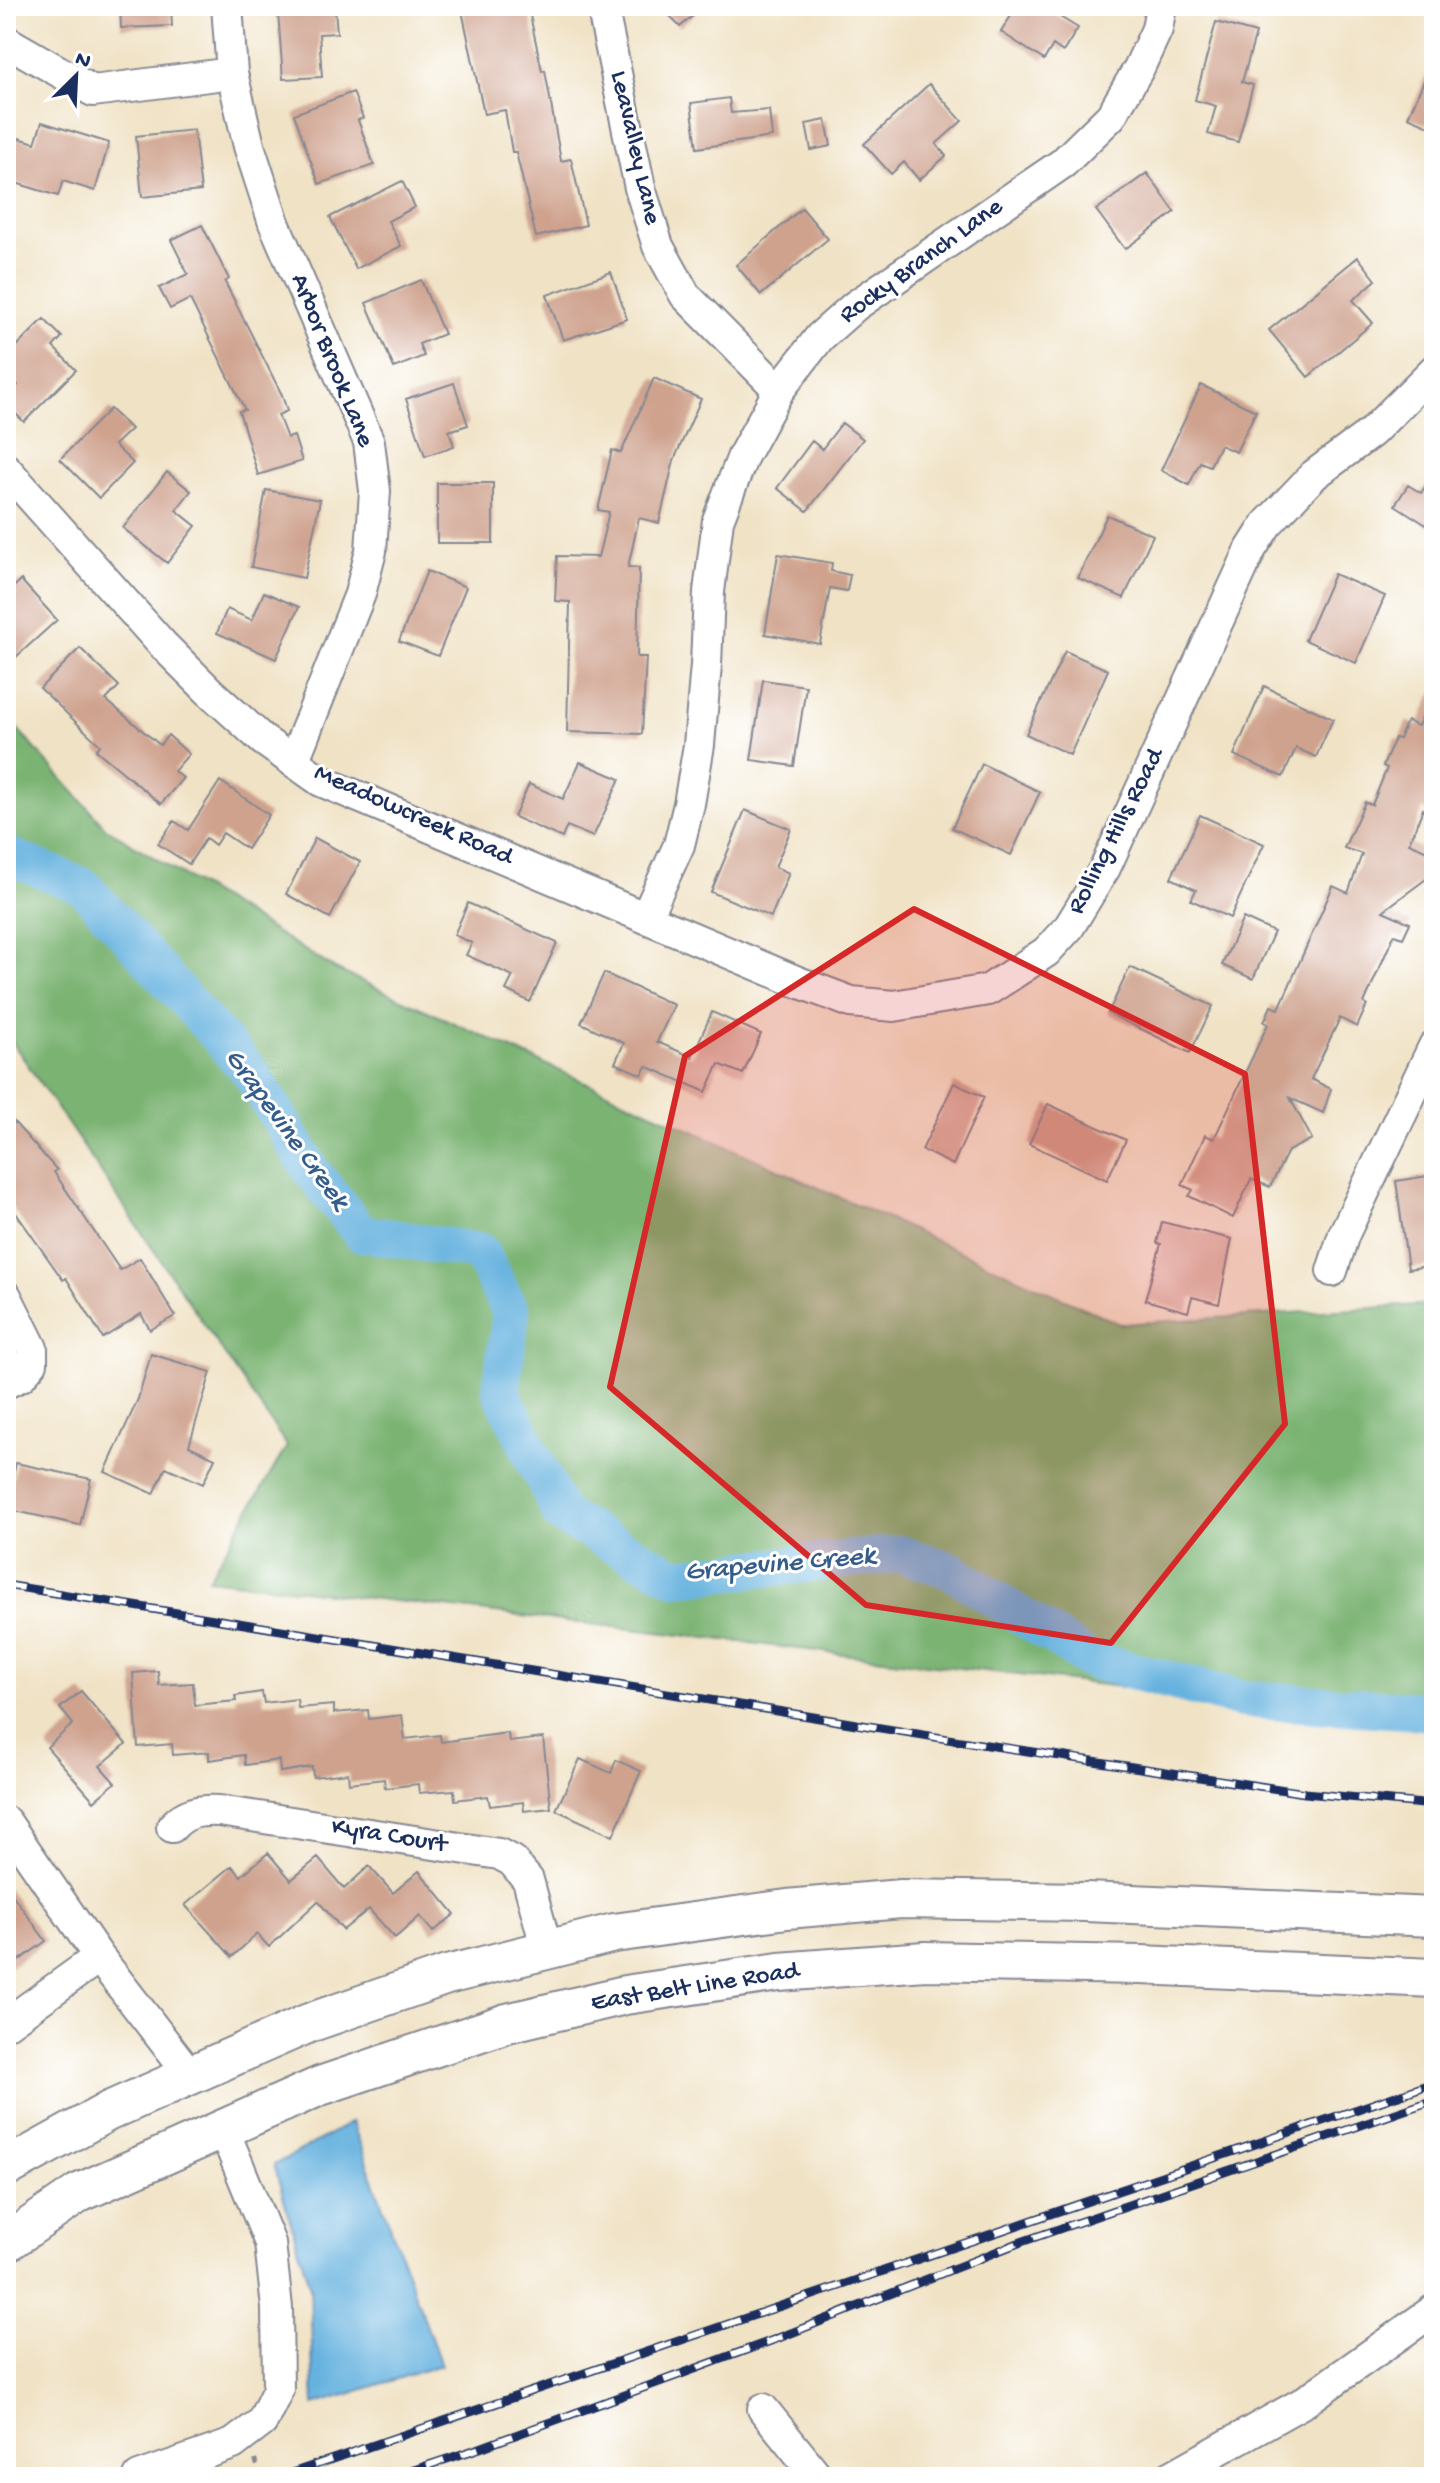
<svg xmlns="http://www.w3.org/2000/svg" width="1440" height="2483" font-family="'Gochi Hand',sans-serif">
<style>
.forest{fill:#7ab372;stroke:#4a7168;stroke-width:2}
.water{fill:#66b2df;stroke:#40709e;stroke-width:2}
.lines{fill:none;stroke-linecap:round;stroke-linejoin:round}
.river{stroke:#66b2df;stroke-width:38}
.building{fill:#cfa28e}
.minor-casing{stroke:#868892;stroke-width:34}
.major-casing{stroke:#868892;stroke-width:42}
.path{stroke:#868892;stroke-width:4;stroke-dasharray:6 6;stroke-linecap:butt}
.minor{stroke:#fff;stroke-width:30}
.major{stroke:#fff;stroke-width:38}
.rail-casing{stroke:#1b2f5e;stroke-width:9}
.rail{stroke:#fff;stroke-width:6;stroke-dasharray:18;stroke-linecap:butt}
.marked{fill:#d62828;fill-opacity:0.2;stroke:#d62828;stroke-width:6;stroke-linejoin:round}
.labels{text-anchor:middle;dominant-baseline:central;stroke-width:6;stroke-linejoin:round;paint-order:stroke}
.street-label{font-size:26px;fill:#1b2f5e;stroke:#fff}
.water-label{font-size:28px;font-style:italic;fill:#355d8b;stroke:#fff}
</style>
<rect width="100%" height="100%" fill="#fff"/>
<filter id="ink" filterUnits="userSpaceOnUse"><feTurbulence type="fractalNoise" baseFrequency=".0125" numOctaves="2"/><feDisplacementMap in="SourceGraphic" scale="16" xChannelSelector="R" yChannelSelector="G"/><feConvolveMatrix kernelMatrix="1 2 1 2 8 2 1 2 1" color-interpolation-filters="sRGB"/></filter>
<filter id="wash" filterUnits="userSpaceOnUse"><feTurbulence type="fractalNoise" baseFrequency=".006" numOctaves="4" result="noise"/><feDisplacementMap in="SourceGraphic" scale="32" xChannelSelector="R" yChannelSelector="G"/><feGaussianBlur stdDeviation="1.8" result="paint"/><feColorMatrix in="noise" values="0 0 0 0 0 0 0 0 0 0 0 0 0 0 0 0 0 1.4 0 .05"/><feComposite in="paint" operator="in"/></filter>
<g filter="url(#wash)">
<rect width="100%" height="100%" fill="#f0e2c5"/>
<path class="forest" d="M 6,716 L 106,828 L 337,970 L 1120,1324 L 1434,1304 L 1434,1724 L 208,1579 L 287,1446 L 6,1033 Z"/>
<path class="water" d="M 352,2122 L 441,2365 L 314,2405 L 310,2288 L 274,2165 Z"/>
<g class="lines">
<path class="river" d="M 6,855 L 84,887 L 251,1073 L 311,1170 L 361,1233 L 480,1252 L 511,1312 L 501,1391 L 562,1516 L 675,1577 L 900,1554 L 950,1570 L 1090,1660 L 1242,1699 L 1434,1712"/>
</g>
<g id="blocks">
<path class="building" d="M 120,6 L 171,6 L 172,26 L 121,28 Z
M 461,6 L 528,6 L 542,71 L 545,70 L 561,161 L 571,159 L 586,225 L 536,237 L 516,152 L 512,152 L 505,110 L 484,114 Z
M 661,6 L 704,6 L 680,27 Z
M 1017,6 L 1042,6 L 1078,28 L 1063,52 L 1053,45 L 1044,60 L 1001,32 Z
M 335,8 L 337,33 L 319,34 L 322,77 L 283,79 L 278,12 Z
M 1216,22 L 1256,33 L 1242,82 L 1253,85 L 1238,142 L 1208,134 L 1216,106 L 1195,100 Z
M 1434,58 L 1434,128 L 1408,117 Z
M 929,84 L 962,121 L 936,144 L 946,156 L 919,180 L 904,162 L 891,174 L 864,144 Z
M 353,92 L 363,118 L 358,120 L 374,165 L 319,184 L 294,114 Z
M 729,98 L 731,113 L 769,110 L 772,137 L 697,148 L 691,103 Z
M 826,120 L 831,146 L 811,150 L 806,124 Z
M 42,122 L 109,143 L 95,191 L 63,181 L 58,196 L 6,180 L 19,138 L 35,143 Z
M 194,130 L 201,191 L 142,197 L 136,136 Z
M 1147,173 L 1175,212 L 1125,249 L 1096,210 Z
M 402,181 L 415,207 L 388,221 L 401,246 L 356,269 L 330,217 Z
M 802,208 L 828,239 L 761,295 L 736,265 Z
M 202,225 L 229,279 L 225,282 L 282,395 L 287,411 L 278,415 L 287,438 L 294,436 L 302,461 L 258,475 L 239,411 L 245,410 L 190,299 L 170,309 L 159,288 L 188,274 L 171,240 Z
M 1358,257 L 1376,280 L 1353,300 L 1373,323 L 1308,377 L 1269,330 Z
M 611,272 L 627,319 L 563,340 L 547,295 Z
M 421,280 L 444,334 L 419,344 L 424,356 L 394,368 L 366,303 Z
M 44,319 L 62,337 L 53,347 L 76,370 L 24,422 L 6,404 L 6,396 L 18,385 L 6,373 L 6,357 Z
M 654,378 L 701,399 L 674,460 L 659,523 L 639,518 L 628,567 L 639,568 L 637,657 L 646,657 L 642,734 L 567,732 L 570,602 L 555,601 L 557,556 L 598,557 L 609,512 L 598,510 L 612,450 L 621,453 Z
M 454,383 L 468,425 L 449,431 L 454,446 L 425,456 L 406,399 Z
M 1201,385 L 1256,411 L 1236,452 L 1220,445 L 1210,466 L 1200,462 L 1189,485 L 1161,470 Z
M 110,409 L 131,429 L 114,445 L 133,463 L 99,498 L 60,459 Z
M 842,423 L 863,439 L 807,511 L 777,488 L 812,441 L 822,449 Z
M 167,472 L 191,491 L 176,510 L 196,526 L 167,563 L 123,528 Z
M 1434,473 L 1434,530 L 1395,505 L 1408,485 L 1421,493 Z
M 437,483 L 493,483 L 493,543 L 437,543 Z
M 266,490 L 320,500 L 304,578 L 251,567 Z
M 1107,515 L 1153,535 L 1124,598 L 1078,578 Z
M 778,554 L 832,563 L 831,571 L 850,575 L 847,591 L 830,588 L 820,644 L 765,634 Z
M 427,571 L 466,587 L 438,656 L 399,641 Z
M 1334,574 L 1385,596 L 1356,663 L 1305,640 Z
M 21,580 L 57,620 L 16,657 L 6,646 L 6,594 Z
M 264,592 L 299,607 L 276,659 L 217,633 L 227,609 L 252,620 Z
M 80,648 L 119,686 L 106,700 L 160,745 L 168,735 L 189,754 L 174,771 L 183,778 L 161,804 L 96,750 L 100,745 L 40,688 Z
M 1065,651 L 1108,670 L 1070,755 L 1026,734 Z
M 763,680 L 806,686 L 794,766 L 751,760 Z
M 1264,686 L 1333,719 L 1316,757 L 1296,748 L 1283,777 L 1234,755 Z
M 1434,689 L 1434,815 L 1423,809 L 1409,843 L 1434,854 L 1434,866 L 1430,876 L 1383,911 L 1410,923 L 1403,938 L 1394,935 L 1364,1003 L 1367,1005 L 1357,1027 L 1340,1018 L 1311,1079 L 1331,1089 L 1323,1113 L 1290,1098 L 1312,1139 L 1288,1151 L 1270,1187 L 1251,1179 L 1233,1218 L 1189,1196 L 1193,1190 L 1182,1185 L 1205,1135 L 1214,1139 L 1268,1024 L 1264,1022 L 1271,1006 L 1279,1009 L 1333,886 L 1348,893 L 1362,854 L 1344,848 L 1365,802 L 1372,805 L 1387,768 L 1383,766 L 1395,738 L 1399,739 L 1407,721 L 1418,726 Z
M 580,762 L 620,779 L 593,837 L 567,826 L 562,838 L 514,817 L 529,784 L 563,799 Z
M 982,764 L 1040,792 L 1011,855 L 952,828 Z
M 220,781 L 269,815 L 247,849 L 223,833 L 215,845 L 206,838 L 189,864 L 158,844 L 174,821 L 188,830 Z
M 745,810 L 791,829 L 775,867 L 789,873 L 771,917 L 711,892 Z
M 1200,815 L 1264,844 L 1230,918 L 1191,900 L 1196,890 L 1171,878 Z
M 315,838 L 360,862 L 330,918 L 286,894 Z
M 468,903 L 557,943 L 530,1002 L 506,990 L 513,976 L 466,955 L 472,943 L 454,935 Z
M 1243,918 L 1274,932 L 1253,979 L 1222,965 Z
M 1130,967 L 1213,1006 L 1190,1053 L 1108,1013 Z
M 604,973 L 674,1005 L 657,1042 L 692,1057 L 712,1012 L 761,1034 L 743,1074 L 719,1064 L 706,1092 L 646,1066 L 642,1075 L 615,1063 L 624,1043 L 581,1023 Z
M 954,1083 L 984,1097 L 953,1165 L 922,1150 Z
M 1048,1104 L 1126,1140 L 1107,1180 L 1029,1144 Z
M 6,1113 L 57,1170 L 54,1172 L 120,1270 L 140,1258 L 175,1316 L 150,1330 L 141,1314 L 103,1338 L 66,1278 L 63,1280 L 6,1199 Z
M 1434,1175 L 1434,1265 L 1408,1269 L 1396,1181 Z
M 1162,1222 L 1232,1239 L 1219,1304 L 1192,1297 L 1188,1312 L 1145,1300 L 1161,1244 L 1157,1243 Z
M 151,1354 L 211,1372 L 189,1446 L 215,1458 L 203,1484 L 166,1467 L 154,1494 L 105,1472 L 138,1399 Z
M 16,1463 L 91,1479 L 80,1525 L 6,1509 Z
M 158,1671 L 159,1685 L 193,1683 L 195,1705 L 236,1701 L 235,1696 L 262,1692 L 264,1703 L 297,1699 L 298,1708 L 334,1705 L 334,1713 L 368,1710 L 369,1719 L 402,1715 L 405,1739 L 440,1735 L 441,1742 L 508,1733 L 509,1742 L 543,1738 L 551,1808 L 524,1811 L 523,1802 L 490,1806 L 488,1796 L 455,1800 L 454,1790 L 419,1793 L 418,1784 L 385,1788 L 384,1779 L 349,1783 L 348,1773 L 313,1777 L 312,1767 L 280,1772 L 279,1760 L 245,1765 L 244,1755 L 209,1760 L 209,1752 L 173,1755 L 172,1744 L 138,1747 L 133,1673 Z
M 81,1691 L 126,1744 L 100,1766 L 115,1783 L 94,1801 L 47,1747 L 73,1724 L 60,1708 Z
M 580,1759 L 611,1773 L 616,1760 L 641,1771 L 613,1836 L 556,1810 Z
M 268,1853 L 291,1880 L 318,1858 L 344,1889 L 369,1866 L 393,1893 L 419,1871 L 455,1914 L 433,1932 L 420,1916 L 395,1938 L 369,1909 L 343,1930 L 318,1901 L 269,1947 L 257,1934 L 232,1957 L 185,1905 L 232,1866 L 241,1876 Z
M 6,1886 L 46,1941 L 6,1970 Z"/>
</g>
</g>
<g filter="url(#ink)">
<use href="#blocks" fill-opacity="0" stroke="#868892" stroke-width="2"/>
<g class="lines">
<g class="minor-casing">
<path id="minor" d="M 227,6 L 232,73 L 249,146 L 274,223 L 369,442 L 375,491 L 371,551 L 360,594 L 294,760
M 604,6 L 605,20 L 640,188 L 658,246 L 685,295 L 779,390
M 6,41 L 93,91 L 232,73
M 6,469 L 162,644 L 209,691 L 263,740 L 321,781 L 798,982 L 851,1002 L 894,1006 L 988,990 L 1046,952 L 1069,927 L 1105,868 L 1251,549 L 1267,524 L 1314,475 L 1372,432 L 1434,370
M 646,917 L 679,845 L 689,804 L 699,745 L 706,665 L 709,592 L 718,520 L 743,456 L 779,390 L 820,337 L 855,306 L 1063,163 L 1111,116 L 1139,68 L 1157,29 L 1161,6
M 1332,1271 L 1344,1234 L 1434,1046
M 6,1296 L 32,1348 L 32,1363 L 21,1376 L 6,1383
M 6,1822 L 99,1957
M 172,1827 C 185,1812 200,1810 219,1811 L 499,1854 L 512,1861 L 528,1880 L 547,1950
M 6,2024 L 99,1957 L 190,2075
M 763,2409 L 818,2477
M 139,2477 L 233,2444 L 262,2422 L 278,2389 L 277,2308 L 270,2243 L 223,2128
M 1170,2477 L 1304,2402 L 1434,2310"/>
</g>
<g class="major-casing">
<path id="major" d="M 6,2168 L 109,2111 L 309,2023 L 447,1975 L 614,1933 L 787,1909 L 901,1899 L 1086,1902 L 1434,1917
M 6,2243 L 79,2193 L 320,2086 L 507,2023 L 625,1995 L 779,1972 L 925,1961 L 1141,1965 L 1434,1978"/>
</g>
<path class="path" d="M 6,2419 L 12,2422
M 255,2460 L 261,2477"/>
<use href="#minor" class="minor"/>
<use href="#major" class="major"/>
<g class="rail-casing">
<path id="rail" d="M 6,1585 L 954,1740 L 1305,1793 L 1434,1805
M 280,2477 L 1434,2083
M 393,2477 L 480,2448 L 776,2339 L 1021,2242 L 1434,2100"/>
</g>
<use href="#rail" class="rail"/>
</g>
</g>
<path class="marked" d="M 914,909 L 1245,1074 L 1285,1424 L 1111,1643 L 866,1605 L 610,1387 L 685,1056 Z"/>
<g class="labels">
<g class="street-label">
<text transform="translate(634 148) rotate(77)">Leavalley Lane</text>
<text transform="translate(922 262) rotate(-36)">Rocky Branch Lane</text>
<text transform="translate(331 361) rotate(68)">Arbor Brook Lane</text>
<text transform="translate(413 816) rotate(24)">Meadowcreek Road</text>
<text transform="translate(1117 832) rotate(-63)">Rolling Hills Road</text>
<text transform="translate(389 1837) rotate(9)">Kyra Court</text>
<text transform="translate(695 1988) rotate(-9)">East Belt Line Road</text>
</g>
<g class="water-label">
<text transform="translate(286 1130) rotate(54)">Grapevine Creek</text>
<text transform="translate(780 1565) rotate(-5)">Grapevine Creek</text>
</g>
</g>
<rect width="1440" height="2483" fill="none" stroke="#fff" stroke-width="32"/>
<g transform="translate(76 76) rotate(24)" stroke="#ffffff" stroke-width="6" paint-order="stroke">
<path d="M0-6L14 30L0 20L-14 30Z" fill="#1b2f5e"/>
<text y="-12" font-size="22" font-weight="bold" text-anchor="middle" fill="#1b2f5e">N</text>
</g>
</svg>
